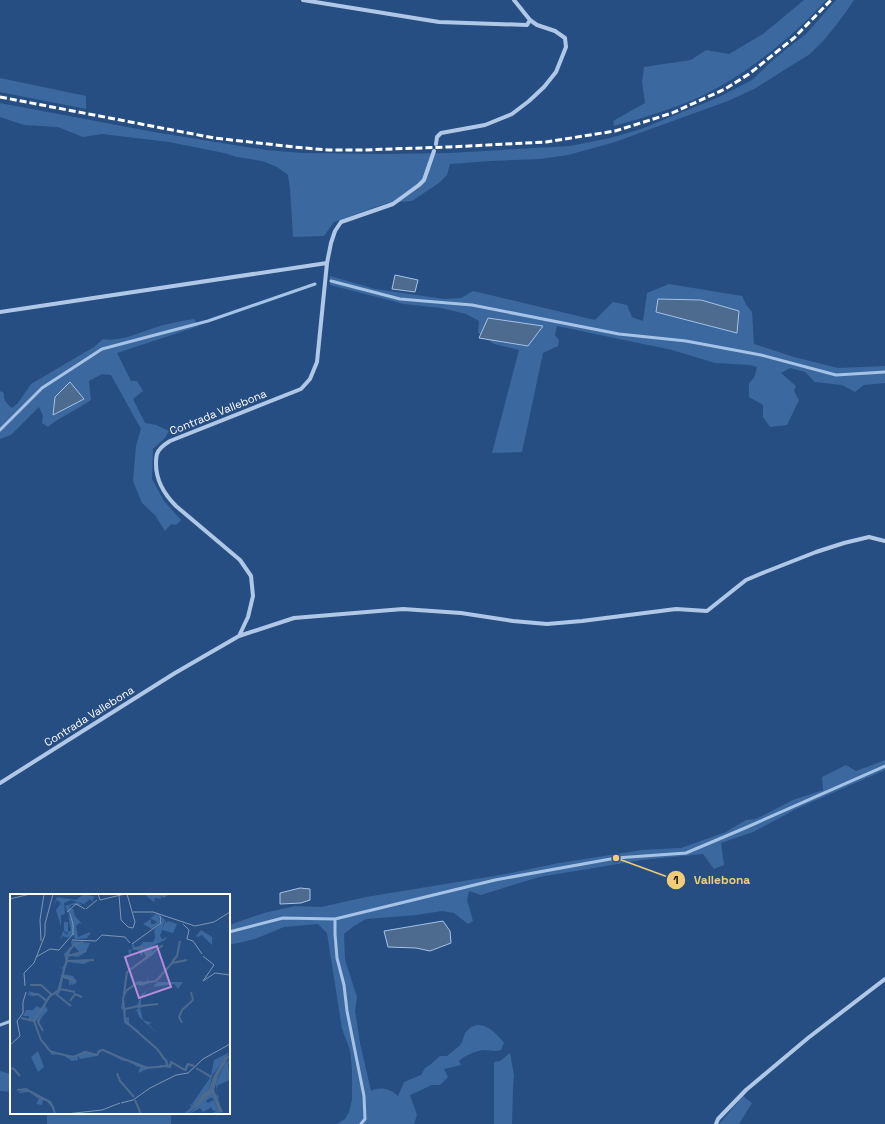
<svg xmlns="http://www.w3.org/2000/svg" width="885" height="1124" font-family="'Space Grotesk',sans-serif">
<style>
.green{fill:#3b689f}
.water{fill:#4d6a8f;stroke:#a4c3e7}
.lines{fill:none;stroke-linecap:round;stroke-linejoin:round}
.stream{stroke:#a4c3e7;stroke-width:3}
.street{stroke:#afc8e7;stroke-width:4}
.rail{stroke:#fff;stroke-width:3;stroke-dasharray:7 3;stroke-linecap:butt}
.labels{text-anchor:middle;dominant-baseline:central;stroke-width:3;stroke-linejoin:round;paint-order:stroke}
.street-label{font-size:11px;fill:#fff;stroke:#274e82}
.inset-river{fill:none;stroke:#4d6a8f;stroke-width:2}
.inset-road{fill:none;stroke:#7d95b4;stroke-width:1}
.view{fill:#b68bdc;fill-opacity:0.15;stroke:#b68bdc;stroke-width:2}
.inset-edge{fill:none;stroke:#fff;stroke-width:2}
.leader{fill:none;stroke:#efcc75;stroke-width:1.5}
.callout-dot{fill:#efcc75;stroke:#274e82;stroke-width:1.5}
.mark-label{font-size:12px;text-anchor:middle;font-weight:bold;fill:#111}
.callout-label{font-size:12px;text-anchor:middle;font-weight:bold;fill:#efcc75;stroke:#274e82;stroke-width:3;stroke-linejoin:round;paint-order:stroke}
</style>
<rect width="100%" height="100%" fill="#274e82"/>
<path class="green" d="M 804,0 L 826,0 C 799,31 754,68 717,88 C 685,106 649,116 614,126 L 613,121 L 645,103 L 642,82 L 644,67 L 691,60 L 706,50 L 729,54 L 763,34 Z
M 836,0 L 854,0 L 846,12 L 826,38 L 810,54 L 754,89 L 728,101 L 615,142 L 568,155 L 540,159 L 490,161 L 450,164 L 447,175 L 439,183 L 412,201 L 387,203 L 334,222 L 324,236 L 293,237 L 290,189 L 288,175 L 277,167 L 262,161 L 237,157 L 224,153 L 169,142 L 102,134 L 83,137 L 58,127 L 24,125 L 0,117 L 0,103 L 154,132 L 266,150 L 302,153 L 383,154 L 450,153 L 570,146 L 610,138 L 641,129 L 719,97 L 752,80 L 775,58 L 806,34 Z
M 0,78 L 86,96 L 86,109 L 0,92 Z
M 330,276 L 375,289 L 444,299 L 461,298 L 473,291 L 595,320 L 613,302 L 627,305 L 632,317 L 643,321 L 647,293 L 669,284 L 742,296 L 747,306 L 752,312 L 754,344 L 794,357 L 838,368 L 885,366 L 885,383 L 864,385 L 855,392 L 842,385 L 815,382 L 805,372 L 790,368 L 781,373 L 796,386 L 794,391 L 799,400 L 787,425 L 770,427 L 763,417 L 763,405 L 749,397 L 749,383 L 754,378 L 757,367 L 750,365 L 715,363 L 672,350 L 557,326 L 555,335 L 559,340 L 558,346 L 543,353 L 522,452 L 492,453 L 519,350 L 494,344 L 478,333 L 479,321 L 466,314 L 441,308 L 404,304 L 330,285 Z
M 194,319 L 199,326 L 117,353 L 131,381 L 137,381 L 143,391 L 133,399 L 145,423 L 156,425 L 169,431 L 165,438 L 153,449 L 152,479 L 164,501 L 181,520 L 176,525 L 171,524 L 165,531 L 155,515 L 142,503 L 133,481 L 136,446 L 141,429 L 111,375 L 102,374 L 89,381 L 91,400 C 77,410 61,416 48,427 L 42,423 L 43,416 L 39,407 L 11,435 L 0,439 L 0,391 L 4,393 C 3,400 6,403 12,408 L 18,403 L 31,384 L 94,347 L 103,339 C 120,342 135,334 151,329 C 165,324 179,321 194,319 Z
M 885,760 L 885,770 L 798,808 L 753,832 L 721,843 L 724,865 L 714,869 L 703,854 L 642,860 L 539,877 L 481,895 L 469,891 L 467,900 L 473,921 L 468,924 L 454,913 L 442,911 L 416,915 L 366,919 L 354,926 L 344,934 L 345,960 L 357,997 L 355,1011 L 360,1043 L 371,1091 C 382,1086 390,1089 398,1096 L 404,1082 L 421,1075 L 425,1068 L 431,1064 L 440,1056 L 447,1056 C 451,1052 455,1050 459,1046 C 463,1043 463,1036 466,1032 C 479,1016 495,1031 504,1043 L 501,1050 C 495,1052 491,1050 484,1050 C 476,1051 465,1055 459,1061 L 461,1065 L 444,1069 L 448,1077 L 440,1085 L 432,1085 L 410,1095 L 417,1115 L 414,1124 L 337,1124 L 345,1119 L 349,1112 L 352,1100 L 352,1069 L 350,1050 L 342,1029 L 327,933 L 318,924 L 284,927 L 255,939 L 229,945 L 229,925 L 264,913 L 295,906 L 321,907 L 366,897 L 506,874 L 559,863 L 642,850 L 681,848 L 726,832 L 746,820 L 756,819 L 793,800 L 823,790 L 822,777 L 846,765 L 856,771 Z
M 510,1053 L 514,1075 L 513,1089 L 512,1124 L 494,1124 L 494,1062 L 500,1061 Z
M 0,1071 L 11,1074 L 11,1092 L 0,1091 Z
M 743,1096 L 752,1103 L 739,1124 L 719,1124 Z
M 47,1113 L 171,1113 L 171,1124 L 47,1124 Z"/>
<path class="water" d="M 395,275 L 418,280 L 415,292 L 392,289 Z
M 658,299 L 701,300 L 739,311 L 737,333 L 656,312 Z
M 488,318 L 543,326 L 528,346 L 479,338 Z
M 70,382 L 84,399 L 53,415 L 55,397 Z
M 300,888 L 310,889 L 310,900 L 301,903 L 280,904 L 280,893 Z
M 443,921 L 450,931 L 451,943 L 430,951 L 416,948 L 388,947 L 384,931 Z"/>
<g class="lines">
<path class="stream" d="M 331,281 L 400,299 L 472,305 L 619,334 L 686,341 L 761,355 L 836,375 L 885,372
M 0,430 L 42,388 L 102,349 L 208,321 L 315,284
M 335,919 L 335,934 L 337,958 L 344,985 L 347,1011 L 364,1096 L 365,1119 L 361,1124
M 229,932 L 283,918 L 335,919 L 495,880 L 616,858 L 686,853 L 745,828 L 885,766
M 0,1025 L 11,1021"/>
<path class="street" d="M 303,0 L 439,22 L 527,25 L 530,20
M 436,144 L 437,137 L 441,133 L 485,125 L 512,114 L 529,101 L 544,87 L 556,72 L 566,47 L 565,38 L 555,31 L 537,25 L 530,20 L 514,0
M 0,312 L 327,263
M 239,636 L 294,618 L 403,609 L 461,613 L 513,621 L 547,624 L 582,621 L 676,609 L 707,611 L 746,580 L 765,572 L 816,552 L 844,543 L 869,537 L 885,541
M 0,783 L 175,673 L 239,636 L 248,617 L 253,596 L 251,576 L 240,560 L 176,506 C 164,494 156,481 156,464 C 156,461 156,457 157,454 C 159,448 165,444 170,441 L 301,389 L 310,379 L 317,362 L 327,263 L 331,243 L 335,231 L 341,222 L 393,204 L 419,185 L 424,180 L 434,151
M 716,1124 L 718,1119 L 746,1090 L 808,1038 L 885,979"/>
<path class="rail" d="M 0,97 L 214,138 L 294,147 L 328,150 L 362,150 L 449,147 L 546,142 L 615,131 L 644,122 L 672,113 L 725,89 L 749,74 L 794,38 L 831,0"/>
</g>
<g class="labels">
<g class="street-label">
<text transform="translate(218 412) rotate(-22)">Contrada Vallebona</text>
<text transform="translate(89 716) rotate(-32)">Contrada Vallebona</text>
</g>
</g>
<g transform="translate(10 894)">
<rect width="220" height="220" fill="#274e82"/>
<path d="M 74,0 L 86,3 L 83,4 L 83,8 L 80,5 L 74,10 L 61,6 L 54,9 L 55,20 L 51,21 L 51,32 L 46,16 L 51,9 L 47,6 L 44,11 L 47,3 L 66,6 ZM 134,0 L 158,0 L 158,1 L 154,4 L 151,2 L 151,5 L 145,4 L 144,8 ZM 67,8 L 72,11 L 61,11 L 59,14 L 63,15 L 65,22 L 72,30 L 69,29 L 66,32 L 68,43 L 80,38 L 80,41 L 77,42 L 78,44 L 81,42 L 78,44 L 65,45 L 63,40 L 57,44 L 53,42 L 50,46 L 53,37 L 57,41 L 58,39 L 54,37 L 54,28 L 58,28 L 58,38 L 61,36 L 58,22 L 61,25 L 55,12 ZM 149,20 L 155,26 L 152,35 L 156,26 L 156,29 L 158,27 L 167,30 L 163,39 L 152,36 L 150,42 L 152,45 L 157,43 L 155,46 L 142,52 L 149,53 L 142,56 L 143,60 L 147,58 L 118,78 L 114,94 L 116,78 L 137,63 L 134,58 L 131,62 L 128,56 L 122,55 L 120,62 L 118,56 L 123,55 L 122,50 L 126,47 L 123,50 L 125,53 L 130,52 L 133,48 L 143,48 L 145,44 L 144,36 L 151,29 L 152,26 L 147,21 L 151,28 L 142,35 L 133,30 L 141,25 L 141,30 L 144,30 L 147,28 L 140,24 L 145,21 L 139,21 ZM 191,36 L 202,43 L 202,51 L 192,41 L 188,43 L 183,41 L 186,42 ZM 61,47 L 80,49 L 76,58 L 68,63 L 60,62 L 70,59 L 64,52 L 57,62 L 58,67 L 80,67 L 74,70 L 58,68 L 53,80 L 63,82 L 67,89 L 62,91 L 60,87 L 61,91 L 59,91 L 59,86 L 53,84 L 51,95 L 65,98 L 51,96 L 48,101 L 62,113 L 45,100 L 40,103 L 35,112 L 38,116 L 28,128 L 33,138 L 27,127 L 29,124 L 25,128 L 31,145 L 41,157 L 46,159 L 64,162 L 74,157 L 87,160 L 92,155 L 100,158 L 113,166 L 117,165 L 144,175 L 140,174 L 128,179 L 131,171 L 128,173 L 117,166 L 114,167 L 111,166 L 92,156 L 87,162 L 70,165 L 68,162 L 68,166 L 62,167 L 51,160 L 42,161 L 30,145 L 23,127 L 18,126 L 19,122 L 13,122 L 16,116 L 23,116 L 27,112 L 32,115 L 36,108 L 28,101 L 23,102 L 18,101 L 19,97 L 28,100 L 36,106 L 40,100 L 32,92 L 42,101 L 47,97 L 53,75 L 46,72 L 52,74 L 56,68 L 54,60 L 62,52 ZM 137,83 L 138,87 L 146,87 L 131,92 L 126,90 L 117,95 L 113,102 L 115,115 L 127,111 L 132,100 L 138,95 L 143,93 L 147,88 L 173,88 L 168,95 L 164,90 L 143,93 L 137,96 L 131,105 L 131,111 L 139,111 L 130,114 L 133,126 L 142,129 L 138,130 L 148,140 L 129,123 L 127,117 L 125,117 L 128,115 L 127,112 L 116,116 L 115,124 L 119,123 L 119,130 L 128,136 L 152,160 L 152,164 L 157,165 L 159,172 L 161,167 L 175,175 L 177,170 L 181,170 L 184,172 L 178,171 L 177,177 L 163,169 L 160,174 L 150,172 L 145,176 L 150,171 L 157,171 L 155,166 L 152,165 L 150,159 L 131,139 L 114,129 L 115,118 L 111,114 L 114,97 L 128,87 L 137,88 ZM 28,157 L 34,173 L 28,178 L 21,163 ZM 220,158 L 202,182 L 199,196 L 192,200 L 178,220 L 174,220 L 181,213 L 180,210 L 184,211 L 182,210 L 200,184 L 184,173 L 201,182 L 204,166 ZM 220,166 L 218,171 L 220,186 L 208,191 L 206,197 L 209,204 L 207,205 L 206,188 L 216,168 ZM 14,194 L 41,207 L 43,211 L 45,220 L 39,208 L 33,206 L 32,211 L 26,210 L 29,205 L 19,198 L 8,199 ZM 202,199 L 204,206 L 201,203 L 196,207 L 198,209 L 204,206 L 209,219 L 201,220 L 206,217 L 202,216 L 202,213 L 193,218 L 190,214 L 180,220 L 195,202 Z" fill="#3b689f"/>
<path d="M 220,161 L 208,182 L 204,196 L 213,218 L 209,219 L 202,199 L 178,220 L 192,200 L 199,196 L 203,183 L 215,163 Z" fill="#4d6a8f"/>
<path class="inset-river" d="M 123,55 L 132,53 L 138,64M 57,62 L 76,57M 57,67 L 84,66M 162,68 L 167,62 L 170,47M 52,82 L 66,87M 146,87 L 126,90 L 116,97 L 113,104 L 115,127 L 147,155 L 156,167 L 157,172 L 160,173 L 161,168 L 175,176 L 178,170 L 184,172M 146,87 L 162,69 L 177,66M 20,91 L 31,91 L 42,101M 50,95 L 65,98M 46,100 L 61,112M 114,100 L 117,78 L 153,51M 23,101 L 28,100 L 37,107M 60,107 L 65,100 L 72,103M 129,112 L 148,110M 115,115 L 129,112M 11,124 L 24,127 L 40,102 L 49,96 L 59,56 L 64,51 L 73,48M 30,125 L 28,128 L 33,137M 24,127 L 31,146 L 40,157 L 46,159 L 63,163 L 76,158 L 87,161 L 89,157 L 93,156 L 135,174 L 157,172M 172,129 L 169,123 L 172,116 L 183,106 L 181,98M 0,174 L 4,175 L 10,182M 186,174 L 202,183M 107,179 L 110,187 L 124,203M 7,196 L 16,195 L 38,207 L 43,213 L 45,220M 125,206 L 131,220"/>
<path class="inset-road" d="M 88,0 L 90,6 L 115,0M 109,1 L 111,26 L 118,33 L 123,34 L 125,28 L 117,0M 0,5 L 20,0M 76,15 L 87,6M 57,18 L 66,10 L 75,15M 123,18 L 143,18 L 185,32 L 204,28 L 220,18M 60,20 L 63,30 L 63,41M 173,30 L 179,36 L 177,45 L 183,47 L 192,60M 92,41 L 115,43 L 120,49M 62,46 L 86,47 L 92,41M 31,47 L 30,26 L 34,0M 122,50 L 151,29 L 150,22M 193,62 L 204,71 L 193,87 L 205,79 L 220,81M 26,63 L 40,55 L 49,56 L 63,40M 15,92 L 14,79 L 24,69 L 35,41 L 35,30 L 43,0M 0,151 L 10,142 L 7,127 L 13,119 L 13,108 L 16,98M 111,209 L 123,206 L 140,194 L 166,181 L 178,179 L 193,165 L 220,150M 56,220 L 92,216 L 110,209"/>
<path class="view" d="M 147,52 L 161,93 L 129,104 L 115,63 Z"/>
<rect width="220" height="220" class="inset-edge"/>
</g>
<path class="leader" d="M616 858L676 880"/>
<g class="callout-dot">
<circle cx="616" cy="858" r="4"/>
<circle cx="676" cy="880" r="10"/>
</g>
<g class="mark-label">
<text x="676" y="884">1</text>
</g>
<g class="callout-label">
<text x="722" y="884">Vallebona</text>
</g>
</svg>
